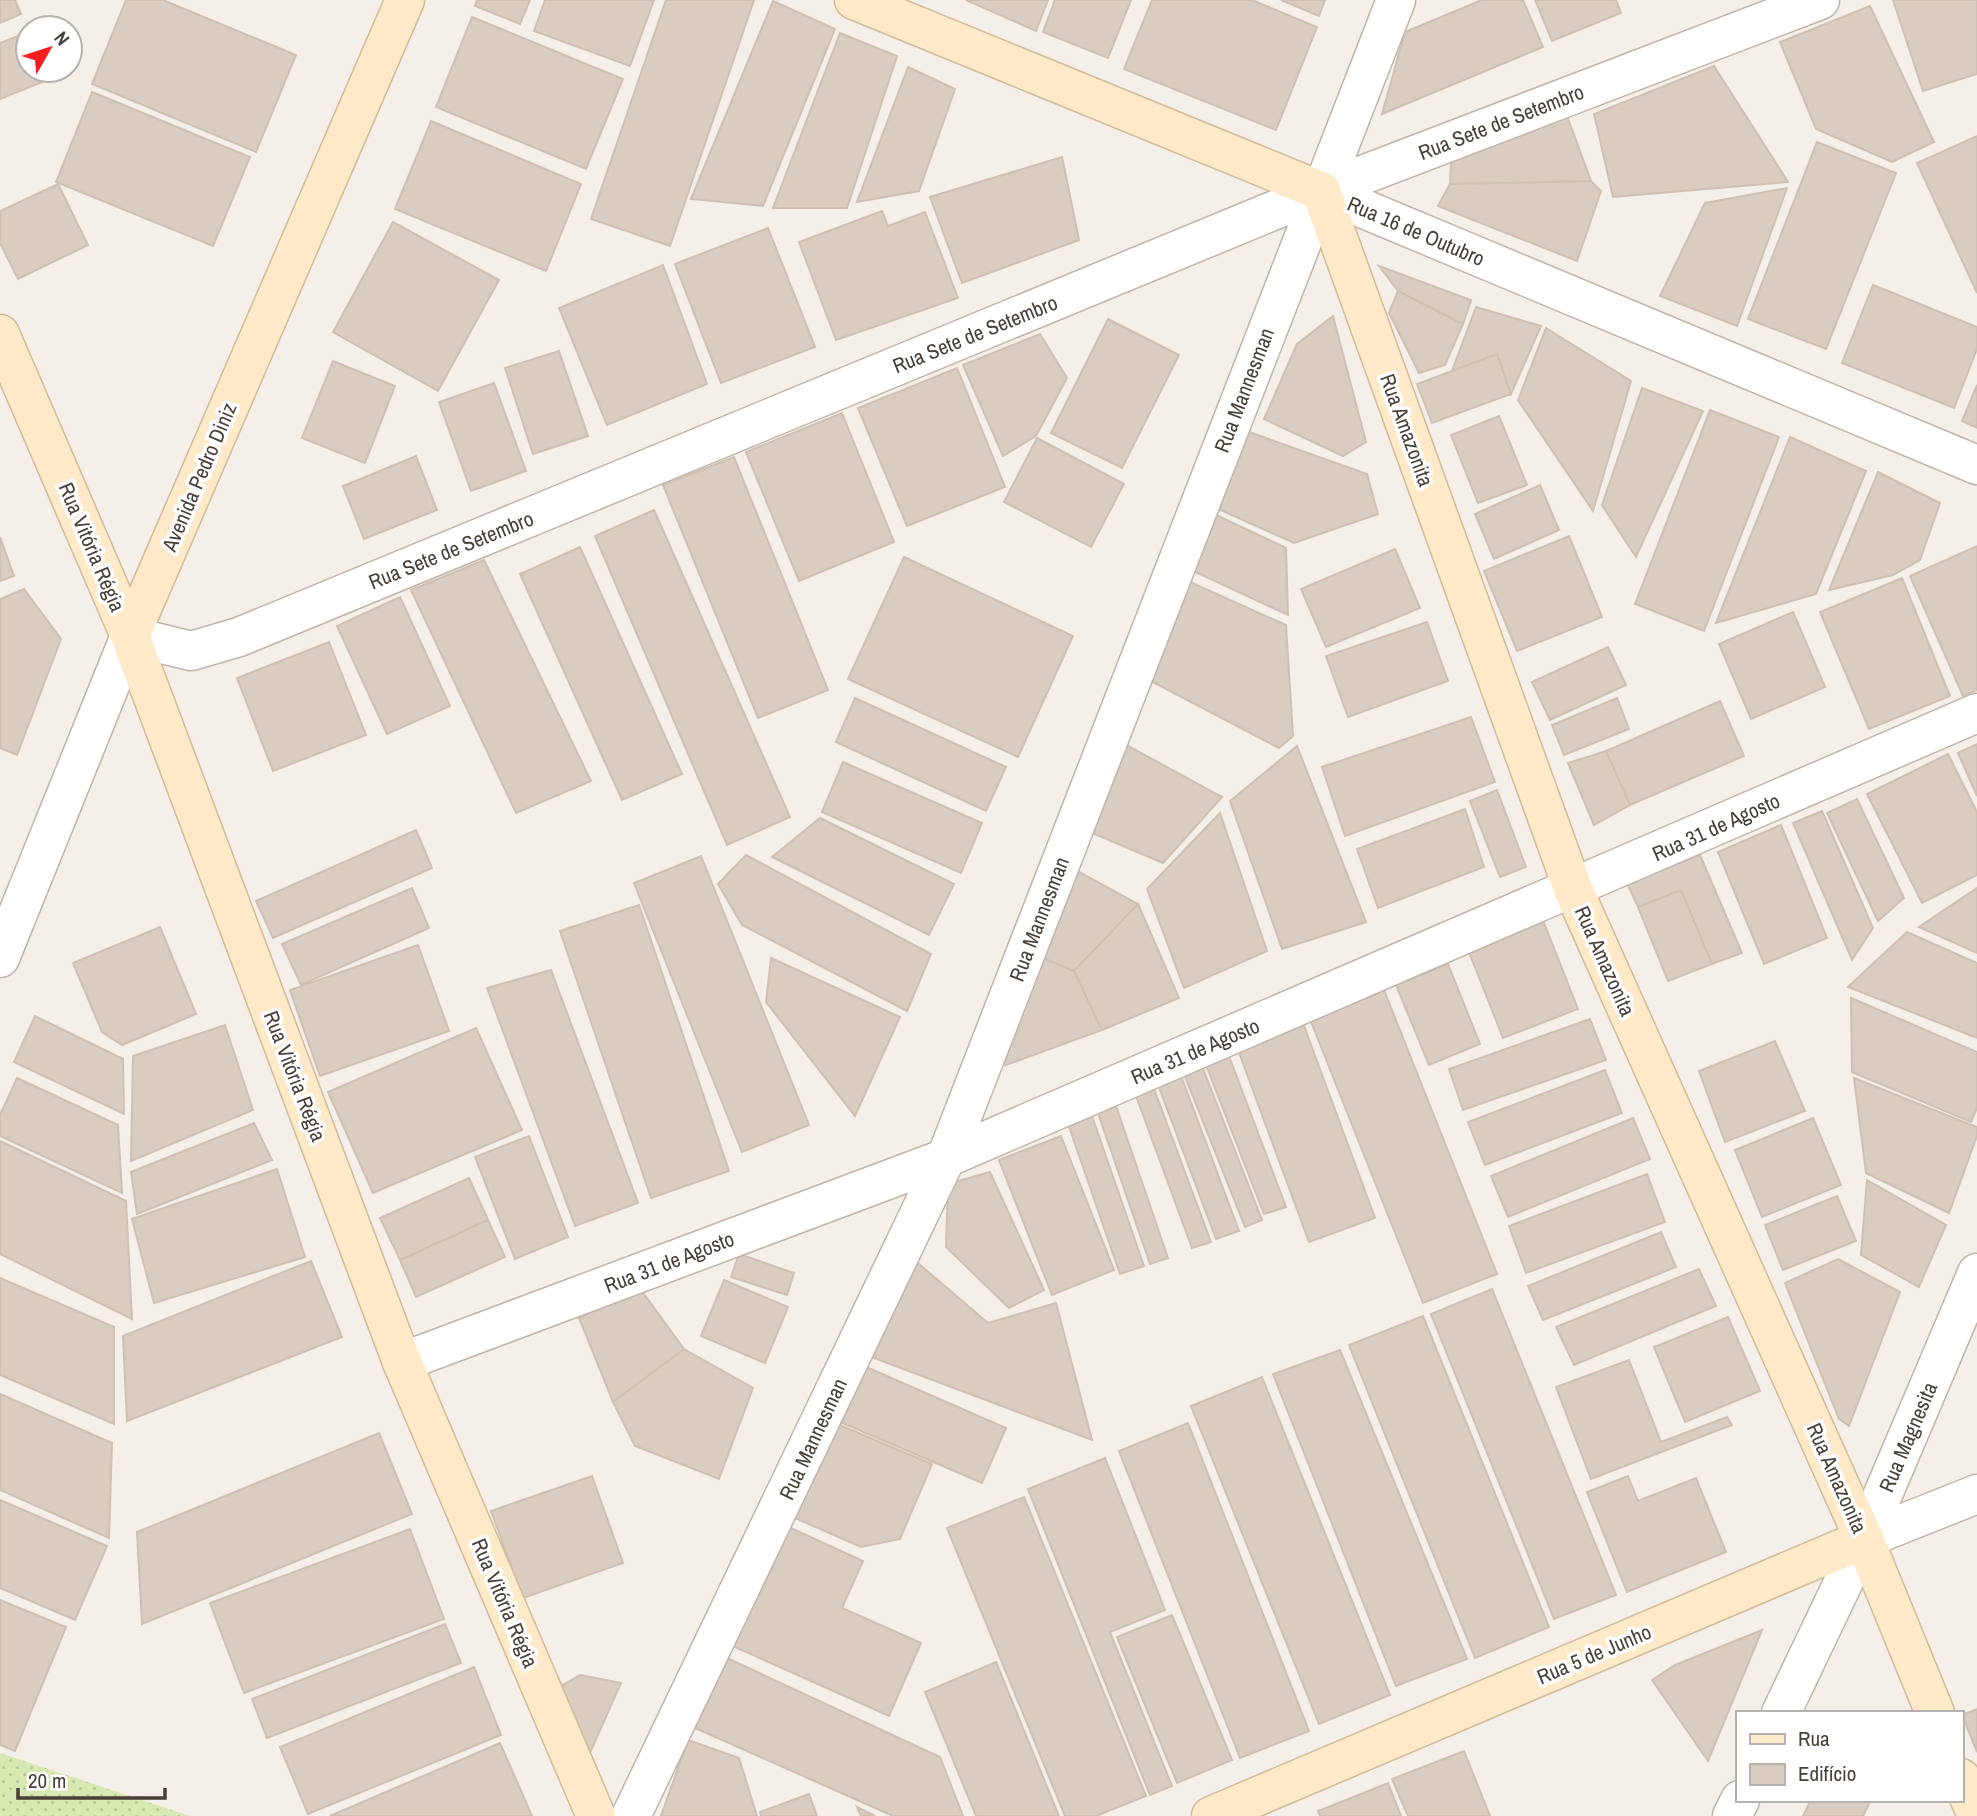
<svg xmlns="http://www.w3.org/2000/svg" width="1977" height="1816" font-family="'Archivo Narrow',sans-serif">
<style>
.green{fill:url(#green-dots)}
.building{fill:#d9ccc1;stroke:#d0c0b2;stroke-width:2}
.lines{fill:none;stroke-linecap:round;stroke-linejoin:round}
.street-casing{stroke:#c0b5ab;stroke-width:41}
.secondary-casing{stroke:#d3bb99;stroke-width:41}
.street{stroke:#fff;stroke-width:38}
.secondary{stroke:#fee9c9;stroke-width:38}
.labels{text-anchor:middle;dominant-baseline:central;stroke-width:7;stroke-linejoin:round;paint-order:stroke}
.street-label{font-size:21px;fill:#483f37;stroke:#fff}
</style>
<defs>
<pattern id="green-dots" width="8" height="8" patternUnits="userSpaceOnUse" patternTransform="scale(1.75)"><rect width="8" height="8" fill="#d8e8b3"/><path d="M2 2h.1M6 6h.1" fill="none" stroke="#bbc89b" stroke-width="1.8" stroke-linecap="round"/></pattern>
</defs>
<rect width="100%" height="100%" fill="#f4efe9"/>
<path class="green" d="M 0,1753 L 190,1816 L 0,1816 Z"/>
<path class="building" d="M 0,0 L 15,0 L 21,14 L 0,23 Z
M 126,0 L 163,0 L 296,55 L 256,152 L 92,84 Z
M 477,0 L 530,0 L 520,24 L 475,6 Z
M 545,0 L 654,0 L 630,66 L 534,31 Z
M 666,0 L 754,0 L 670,246 L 591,219 Z
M 966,0 L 1048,0 L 1036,31 Z
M 1055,0 L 1131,0 L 1108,58 L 1043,32 Z
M 1152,0 L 1252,0 L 1317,27 L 1276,130 L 1124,69 Z
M 1281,0 L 1325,0 L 1319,16 Z
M 1482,0 L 1523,0 L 1543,47 L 1382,114 L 1405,32 Z
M 1535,0 L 1616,0 L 1621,13 L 1552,41 Z
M 1893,0 L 1977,0 L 1977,74 L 1923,91 Z
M 773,1 L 835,29 L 763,206 L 691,199 Z
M 1870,6 L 1934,142 L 1892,162 L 1816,129 L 1780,42 Z
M 472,17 L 623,79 L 586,169 L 436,107 Z
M 28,32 L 28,70 L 70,70 L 70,66 L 72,70 L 0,99 L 0,43 Z
M 840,33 L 897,56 L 847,208 L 773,208 Z
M 1714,66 L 1788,182 L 1613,197 L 1594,114 Z
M 908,67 L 955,89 L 919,191 L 857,202 Z
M 92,92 L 250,157 L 213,246 L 56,182 Z
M 1566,113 L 1591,181 L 1450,184 L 1451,162 Z
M 431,121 L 581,184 L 546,271 L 395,209 Z
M 1977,136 L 1977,293 L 1917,163 Z
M 1817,142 L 1896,173 L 1826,349 L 1748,319 Z
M 1062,157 L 1079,240 L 962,283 L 930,197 Z
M 1591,181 L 1601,191 L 1577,261 L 1438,206 L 1450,184 Z
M 58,184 L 88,245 L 18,279 L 0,243 L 0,211 Z
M 1787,188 L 1737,326 L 1660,296 L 1705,203 Z
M 882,211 L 888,226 L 925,212 L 958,298 L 836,340 L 799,242 Z
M 393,222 L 499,280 L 438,391 L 333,332 Z
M 768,228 L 815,347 L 721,383 L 675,264 Z
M 663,265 L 707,384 L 607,425 L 559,308 Z
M 1379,266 L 1471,300 L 1463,324 L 1398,291 Z
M 1873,285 L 1977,327 L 1977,349 L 1954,408 L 1842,363 Z
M 1398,291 L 1463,324 L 1445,365 L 1419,373 L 1389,313 Z
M 1476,307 L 1541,326 L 1511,394 L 1497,354 L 1452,371 Z
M 1333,316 L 1366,442 L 1343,456 L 1264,419 L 1297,344 Z
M 1108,319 L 1179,355 L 1122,468 L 1051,433 Z
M 1546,328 L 1631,381 L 1593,511 L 1518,400 Z
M 1040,334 L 1067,378 L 1036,436 L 1003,456 L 963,365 Z
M 559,351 L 588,436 L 533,454 L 505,368 Z
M 1497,354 L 1511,394 L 1432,423 L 1417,384 Z
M 333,361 L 395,386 L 365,463 L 302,438 Z
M 957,368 L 1005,487 L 907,526 L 858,408 Z
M 494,383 L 526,471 L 471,491 L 439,402 Z
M 1977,385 L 1977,428 L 1962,421 Z
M 1642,388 L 1703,411 L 1636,557 L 1602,505 Z
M 1710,410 L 1779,437 L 1704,631 L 1635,604 Z
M 842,413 L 894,542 L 799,581 L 746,452 Z
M 1499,416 L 1527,485 L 1478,503 L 1451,435 Z
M 1249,432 L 1367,474 L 1378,514 L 1294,543 L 1214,507 Z
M 1790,437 L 1866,471 L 1816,594 L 1716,623 Z
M 1037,438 L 1124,484 L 1091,547 L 1004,502 Z
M 416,456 L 437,510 L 364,539 L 343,486 Z
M 734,457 L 828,690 L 758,718 L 663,485 Z
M 1878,472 L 1940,503 L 1920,560 L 1893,575 L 1829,590 Z
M 1540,485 L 1559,530 L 1494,559 L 1475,514 Z
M 654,510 L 790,817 L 727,845 L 595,536 Z
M 1214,514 L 1286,548 L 1288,615 L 1189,569 Z
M 1569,536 L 1602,617 L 1517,651 L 1484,571 Z
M 0,537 L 14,576 L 0,581 Z
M 1977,546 L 1977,690 L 1963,696 L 1910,576 Z
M 580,547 L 682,774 L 622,800 L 520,574 Z
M 1395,549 L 1420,608 L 1326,647 L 1301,589 Z
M 904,557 L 1073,636 L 1018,757 L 848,679 Z
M 484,560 L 591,781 L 516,813 L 411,590 Z
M 1902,578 L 1950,696 L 1869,729 L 1820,612 Z
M 1190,582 L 1286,625 L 1293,736 L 1279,748 L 1147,679 Z
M 24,589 L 61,639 L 17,755 L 0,748 L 0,599 Z
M 400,597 L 450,706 L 387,734 L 337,626 Z
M 1793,612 L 1825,687 L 1751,719 L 1719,644 Z
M 1427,622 L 1448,681 L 1348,717 L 1326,656 Z
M 329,642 L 366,735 L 273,771 L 237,678 Z
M 1608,647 L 1626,685 L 1550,720 L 1532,682 Z
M 855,698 L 1006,767 L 986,811 L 836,742 Z
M 1617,698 L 1629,729 L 1564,755 L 1552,725 Z
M 1720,701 L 1744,756 L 1630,805 L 1606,751 Z
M 1471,717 L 1495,782 L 1345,836 L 1322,767 Z
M 1119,741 L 1222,797 L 1163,863 L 1085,830 Z
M 1977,744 L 1977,796 L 1958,753 Z
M 1297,746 L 1366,922 L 1282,949 L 1230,801 Z
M 1606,751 L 1630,805 L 1594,825 L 1568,763 Z
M 1948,754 L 1977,812 L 1977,875 L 1922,903 L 1867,794 Z
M 843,762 L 982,823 L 961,873 L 822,812 Z
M 1497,790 L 1526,867 L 1500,877 L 1470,801 Z
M 1857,799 L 1904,898 L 1878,921 L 1827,813 Z
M 1465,809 L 1484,867 L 1378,908 L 1357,849 Z
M 1822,811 L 1873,928 L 1852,960 L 1793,823 Z
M 1220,813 L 1267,951 L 1184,988 L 1147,889 Z
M 820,818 L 954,884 L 929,935 L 772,857 Z
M 1781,825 L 1827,938 L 1764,964 L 1718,852 Z
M 416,830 L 432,868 L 273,938 L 256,901 Z
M 746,855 L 931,954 L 907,1011 L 742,925 L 718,884 Z
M 1700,855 L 1742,953 L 1712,964 L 1681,890 L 1638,907 L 1627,883 Z
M 701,856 L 809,1125 L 742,1152 L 634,883 Z
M 1068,866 L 1138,904 L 1074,971 L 1031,953 Z
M 412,888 L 429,928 L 301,985 L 282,944 Z
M 1977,888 L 1977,953 L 1919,927 Z
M 1681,890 L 1712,964 L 1668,981 L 1638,907 Z
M 1138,904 L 1179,998 L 1102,1030 L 1074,971 Z
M 639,905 L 729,1171 L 651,1198 L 560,931 Z
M 1542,918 L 1578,1009 L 1503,1038 L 1467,947 Z
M 160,927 L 196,1014 L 122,1045 L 102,1032 L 73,963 Z
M 1907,932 L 1977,963 L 1977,1038 L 1848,987 Z
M 418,945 L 449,1031 L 320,1076 L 290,990 Z
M 1031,953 L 1074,971 L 1102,1030 L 1001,1067 Z
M 771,958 L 900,1017 L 855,1116 L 766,1002 Z
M 1448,964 L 1480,1044 L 1429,1065 L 1396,985 Z
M 551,970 L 638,1203 L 575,1226 L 487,988 Z
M 1382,985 L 1497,1274 L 1423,1303 L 1308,1014 Z
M 1851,998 L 1977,1052 L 1977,1108 L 1971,1122 L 1852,1072 Z
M 35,1016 L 123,1059 L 124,1114 L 14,1062 Z
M 1590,1019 L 1606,1060 L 1463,1110 L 1449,1069 Z
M 1303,1023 L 1375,1218 L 1309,1242 L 1237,1047 Z
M 225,1025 L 253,1110 L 131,1161 L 133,1056 Z
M 476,1028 L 522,1130 L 373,1193 L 328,1092 Z
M 1775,1041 L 1805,1111 L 1725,1142 L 1699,1071 Z
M 1229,1056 L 1286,1207 L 1264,1214 L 1206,1065 Z
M 1202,1066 L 1262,1220 L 1245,1227 L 1184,1074 Z
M 1605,1070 L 1622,1113 L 1485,1165 L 1468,1122 Z
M 1180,1073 L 1239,1231 L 1216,1239 L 1157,1082 Z
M 17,1078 L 118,1125 L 122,1193 L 0,1136 L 0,1115 Z
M 1854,1078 L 1977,1127 L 1977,1136 L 1949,1213 L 1866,1173 Z
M 1153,1086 L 1211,1242 L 1192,1248 L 1135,1093 Z
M 1116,1106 L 1168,1258 L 1150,1264 L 1098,1113 Z
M 1091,1113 L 1144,1266 L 1120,1274 L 1067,1121 Z
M 1633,1118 L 1650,1159 L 1508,1217 L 1491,1176 Z
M 1813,1118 L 1841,1185 L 1762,1217 L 1735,1150 Z
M 254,1123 L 272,1160 L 137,1214 L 131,1172 Z
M 529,1136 L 568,1237 L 515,1259 L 475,1157 Z
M 1061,1136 L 1114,1270 L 1052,1295 L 999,1160 Z
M 0,1141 L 126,1201 L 132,1319 L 0,1254 Z
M 277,1169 L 305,1257 L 154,1303 L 132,1219 Z
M 990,1172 L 1044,1290 L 1009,1308 L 946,1247 L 948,1184 Z
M 1647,1174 L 1665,1222 L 1526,1273 L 1509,1226 Z
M 469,1178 L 488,1220 L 400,1260 L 380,1218 Z
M 1867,1180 L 1946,1225 L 1919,1287 L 1861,1255 Z
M 1837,1196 L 1856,1241 L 1783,1270 L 1765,1225 Z
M 488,1220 L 505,1257 L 416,1297 L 400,1260 Z
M 1661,1232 L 1676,1267 L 1543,1320 L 1528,1286 Z
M 739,1254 L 794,1273 L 787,1295 L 731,1277 Z
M 912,1258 L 988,1323 L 1056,1303 L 1092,1440 L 866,1355 Z
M 1838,1259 L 1900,1292 L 1849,1426 L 1839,1419 L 1785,1283 Z
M 311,1261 L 342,1337 L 127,1421 L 123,1336 Z
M 1699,1269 L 1716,1306 L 1574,1365 L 1556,1327 Z
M 0,1278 L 114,1327 L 114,1424 L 0,1375 Z
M 724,1280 L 788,1307 L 765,1363 L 701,1336 Z
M 639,1287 L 684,1349 L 613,1402 L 579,1318 Z
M 1492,1289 L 1616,1595 L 1554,1619 L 1431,1314 Z
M 1423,1316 L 1549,1627 L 1475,1658 L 1349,1345 Z
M 1728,1317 L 1760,1391 L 1685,1422 L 1654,1347 Z
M 684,1349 L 753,1388 L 719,1479 L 635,1446 L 613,1402 Z
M 1340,1350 L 1467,1659 L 1396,1686 L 1273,1374 Z
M 1629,1360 L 1661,1442 L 1727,1417 L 1732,1425 L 1591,1479 L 1556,1387 Z
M 857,1363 L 1006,1428 L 982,1483 L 833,1419 Z
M 1262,1377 L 1390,1695 L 1319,1724 L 1191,1406 Z
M 0,1394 L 112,1443 L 109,1538 L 0,1490 Z
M 828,1420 L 932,1464 L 900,1539 L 861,1547 L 786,1514 Z
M 1188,1423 L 1309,1731 L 1240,1758 L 1119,1451 Z
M 379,1433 L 412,1514 L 142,1624 L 137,1532 Z
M 1105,1458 L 1165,1610 L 1110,1632 L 1172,1786 L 1150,1795 L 1028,1489 Z
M 592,1476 L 623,1563 L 523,1598 L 491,1511 Z
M 1628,1476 L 1638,1501 L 1696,1478 L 1726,1552 L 1627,1592 L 1587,1492 Z
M 1024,1497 L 1146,1796 L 1096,1816 L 1065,1816 L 947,1528 Z
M 0,1500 L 107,1546 L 75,1620 L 0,1588 Z
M 780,1523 L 863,1561 L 842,1608 L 921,1643 L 889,1716 L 726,1643 Z
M 410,1529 L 444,1619 L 244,1693 L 210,1603 Z
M 0,1600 L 66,1627 L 15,1751 L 0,1745 Z
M 1172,1615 L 1232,1760 L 1177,1783 L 1117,1637 Z
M 445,1624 L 461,1663 L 267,1738 L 252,1699 Z
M 1762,1630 L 1708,1761 L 1652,1680 L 1675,1665 Z
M 727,1658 L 940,1757 L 963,1816 L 893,1816 L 695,1728 Z
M 996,1662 L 1059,1816 L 976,1816 L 925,1692 Z
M 474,1667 L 501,1735 L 308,1814 L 280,1747 Z
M 580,1675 L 621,1683 L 590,1753 L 558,1688 Z
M 1977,1709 L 1977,1752 L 1962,1715 Z
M 688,1740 L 739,1758 L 757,1816 L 661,1816 Z
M 500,1743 L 532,1816 L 330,1816 Z
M 1464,1751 L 1490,1816 L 1408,1816 L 1392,1779 Z
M 1388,1783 L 1401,1816 L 1320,1816 L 1318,1811 Z
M 809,1794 L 817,1816 L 761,1816 L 760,1812 Z
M 1811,1800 L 1871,1800 L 1863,1816 L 1803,1816 Z
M 857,1807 L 875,1816 L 861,1816 Z"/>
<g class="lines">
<g class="street-casing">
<path id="street" d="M 1321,191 L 1977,465
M 0,958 L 130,636 L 191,651 L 239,637 L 1321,191 L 1820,0
M 402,1362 L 946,1158 L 1977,713
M 1864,1539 L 1977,1494
M 1781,1713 L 1864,1539 L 1977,1273
M 631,1816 L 946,1158 L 1396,0
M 1732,1816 L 1740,1800"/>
</g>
<g class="secondary-casing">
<path id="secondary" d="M 854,0 L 1321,191 L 1573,889 L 1864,1539 L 1935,1713
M 0,334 L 130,636 L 402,1362 L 596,1816
M 130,636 L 405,0
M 1961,1778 L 1977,1816
M 1211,1816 L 1864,1539"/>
</g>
<use href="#street" class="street"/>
<use href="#secondary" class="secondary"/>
</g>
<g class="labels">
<g class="street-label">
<text transform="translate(1501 122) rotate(-21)">Rua Sete de Setembro</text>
<text transform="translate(1416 231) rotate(23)">Rua 16 de Outubro</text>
<text transform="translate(975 334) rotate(-22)">Rua Sete de Setembro</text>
<text transform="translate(1244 390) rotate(-69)">Rua Mannesman</text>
<text transform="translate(1407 430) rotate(70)">Rua Amazonita</text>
<text transform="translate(199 477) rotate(-67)">Avenida Pedro Diniz</text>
<text transform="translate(92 547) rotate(67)">Rua Vitória Régia</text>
<text transform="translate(451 550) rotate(-22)">Rua Sete de Setembro</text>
<text transform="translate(1716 827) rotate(-24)">Rua 31 de Agosto</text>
<text transform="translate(1039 919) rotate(-69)">Rua Mannesman</text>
<text transform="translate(1605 961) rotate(66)">Rua Amazonita</text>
<text transform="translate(1195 1051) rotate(-23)">Rua 31 de Agosto</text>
<text transform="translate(295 1076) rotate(69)">Rua Vitória Régia</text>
<text transform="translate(669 1262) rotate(-21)">Rua 31 de Agosto</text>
<text transform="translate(1908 1437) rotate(-67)">Rua Magnesita</text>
<text transform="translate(813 1439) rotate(-65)">Rua Mannesman</text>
<text transform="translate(1837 1478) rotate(66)">Rua Amazonita</text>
<text transform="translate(505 1603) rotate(67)">Rua Vitória Régia</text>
<text transform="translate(1594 1654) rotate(-23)">Rua 5 de Junho</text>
</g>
</g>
<rect x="1736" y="1711" width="228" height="91" fill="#ffffff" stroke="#b6b2af" stroke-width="2"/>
<rect x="1750" y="1734" width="35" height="10" fill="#fee9c9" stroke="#b6b2af" stroke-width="2"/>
<text x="1798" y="1746" font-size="21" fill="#483f37">Rua</text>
<rect x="1750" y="1764" width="35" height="21" fill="#d9ccc1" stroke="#b6b2af" stroke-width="2"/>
<text x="1798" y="1781" font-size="21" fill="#483f37">Edifício</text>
<g transform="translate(49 49) rotate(51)"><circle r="33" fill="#ffffff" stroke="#b6b2af" stroke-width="2"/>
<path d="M0-5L12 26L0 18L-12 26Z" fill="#f61e20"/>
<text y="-10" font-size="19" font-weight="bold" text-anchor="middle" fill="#483f37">N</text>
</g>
<path d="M18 1788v10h147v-10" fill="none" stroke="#483f37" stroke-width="3.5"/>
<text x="28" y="1788" font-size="21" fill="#483f37" stroke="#ffffff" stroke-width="5" paint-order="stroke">20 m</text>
</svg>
